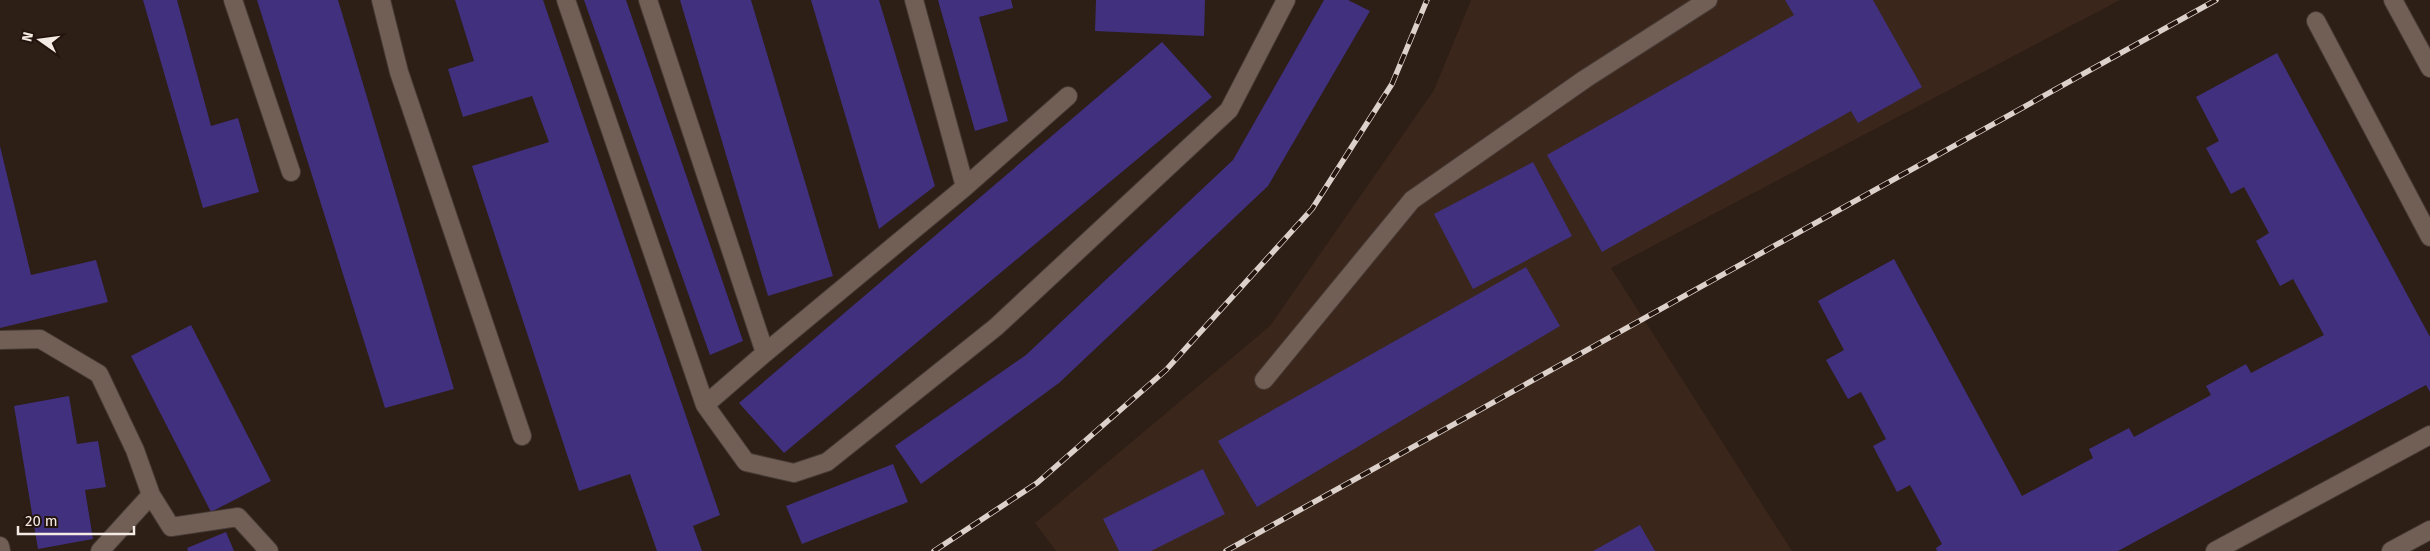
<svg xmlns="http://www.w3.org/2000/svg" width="2430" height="551" font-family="'Fira Sans',sans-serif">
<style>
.built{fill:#3a261a}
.building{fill:#40307e}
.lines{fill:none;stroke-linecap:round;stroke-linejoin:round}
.service-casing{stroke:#463a35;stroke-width:20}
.service{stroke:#715f55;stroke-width:18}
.rail-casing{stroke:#dcd1cb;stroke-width:5.5}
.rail{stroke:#23150d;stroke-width:4;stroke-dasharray:11;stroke-linecap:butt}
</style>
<rect width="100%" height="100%" fill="#2d1e16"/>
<path class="built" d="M 1471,0 L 2120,0 L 1611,268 L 1792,551 L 1056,551 L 1035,523 L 1270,326 L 1434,90 Z"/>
<path class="building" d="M 143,0 L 177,0 L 211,126 L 238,118 L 259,192 L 203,208 Z
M 257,0 L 338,0 L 454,389 L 385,408 Z
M 455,0 L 543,0 L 720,515 L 693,526 L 702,551 L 657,551 L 630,474 L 579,491 L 472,166 L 549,142 L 532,96 L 463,117 L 448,69 L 474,61 Z
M 584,0 L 626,0 L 743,341 L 710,355 Z
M 680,0 L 751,0 L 833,276 L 768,296 Z
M 811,0 L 879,0 L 935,186 L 879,229 Z
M 938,0 L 1011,0 L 1013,8 L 979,17 L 1008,121 L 975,131 Z
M 1096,0 L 1205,0 L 1204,36 L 1095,31 Z
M 1324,0 L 1348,0 L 1370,11 L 1268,186 L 1059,383 L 921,484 L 895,446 L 1026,355 L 1233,160 Z
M 1785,0 L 1873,0 L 1922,87 L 1858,123 L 1851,111 L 1602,252 L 1547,155 L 1794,15 Z
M 1162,42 L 1212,97 L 784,453 L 739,403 Z
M 2277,53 L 2430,337 L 2430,392 L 2426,385 L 2118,551 L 1937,551 L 1936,548 L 1942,544 L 1910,485 L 1897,492 L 1873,446 L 1886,439 L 1861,392 L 1848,399 L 1826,360 L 1844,350 L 1818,301 L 1894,259 L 2022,496 L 2093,458 L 2089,449 L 2129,428 L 2134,437 L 2211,395 L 2206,386 L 2246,364 L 2251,373 L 2291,352 L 2324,335 L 2293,279 L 2280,286 L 2256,241 L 2269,233 L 2244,187 L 2231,194 L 2206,148 L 2219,141 L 2196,97 Z
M 0,146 L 31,275 L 96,260 L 108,302 L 0,328 Z
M 1533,162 L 1572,236 L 1473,289 L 1434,214 Z
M 1526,267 L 1560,326 L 1257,507 L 1218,441 Z
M 191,325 L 271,481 L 211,512 L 131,356 Z
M 69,396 L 77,444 L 98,441 L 106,487 L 85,490 L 93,539 L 38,549 L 14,406 Z
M 893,464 L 908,502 L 802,544 L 786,506 Z
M 1203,469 L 1225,514 L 1151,551 L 1119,551 L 1103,519 Z
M 1640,525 L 1655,551 L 1593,551 Z
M 226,532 L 234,551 L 188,551 L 187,548 Z"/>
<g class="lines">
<g class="service-casing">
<path id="service" d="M 233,0 L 291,172
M 381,0 L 399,72 L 522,436
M 566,0 L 705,405
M 648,0 L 765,353 L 705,405 L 746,462 L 794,473 L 827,462 L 996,327 L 1229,110 L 1286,0
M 914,0 L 965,187
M 2393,0 L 2430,68
M 2316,21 L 2430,237
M 0,340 L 40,339 L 99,374 L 135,450 L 151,495 L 100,551
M 765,353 L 965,187 L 1068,96
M 1264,380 L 1412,200 L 1585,79 L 1708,0
M 151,495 L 171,527 L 238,517 L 269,551
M 0,546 L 1,551
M 2215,551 L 2430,435
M 2391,551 L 2430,530"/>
</g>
<use href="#service" class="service"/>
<g class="rail-casing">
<path id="rail" d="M 934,551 L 1037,483 L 1166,370 L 1312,209 L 1392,84 L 1427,0
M 1226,551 L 2216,0"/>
</g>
<use href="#rail" class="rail"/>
</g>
<g transform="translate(40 40) rotate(284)" stroke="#23150d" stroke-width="4" paint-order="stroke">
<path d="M0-4L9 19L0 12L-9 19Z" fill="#f5ebe5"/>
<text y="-8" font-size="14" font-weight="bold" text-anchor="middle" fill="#f5ebe5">N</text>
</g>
<path d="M18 526v8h116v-8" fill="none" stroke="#f5ebe5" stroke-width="2.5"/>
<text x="25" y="526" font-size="15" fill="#f5ebe5" stroke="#23150d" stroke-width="4" paint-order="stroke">20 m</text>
</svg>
